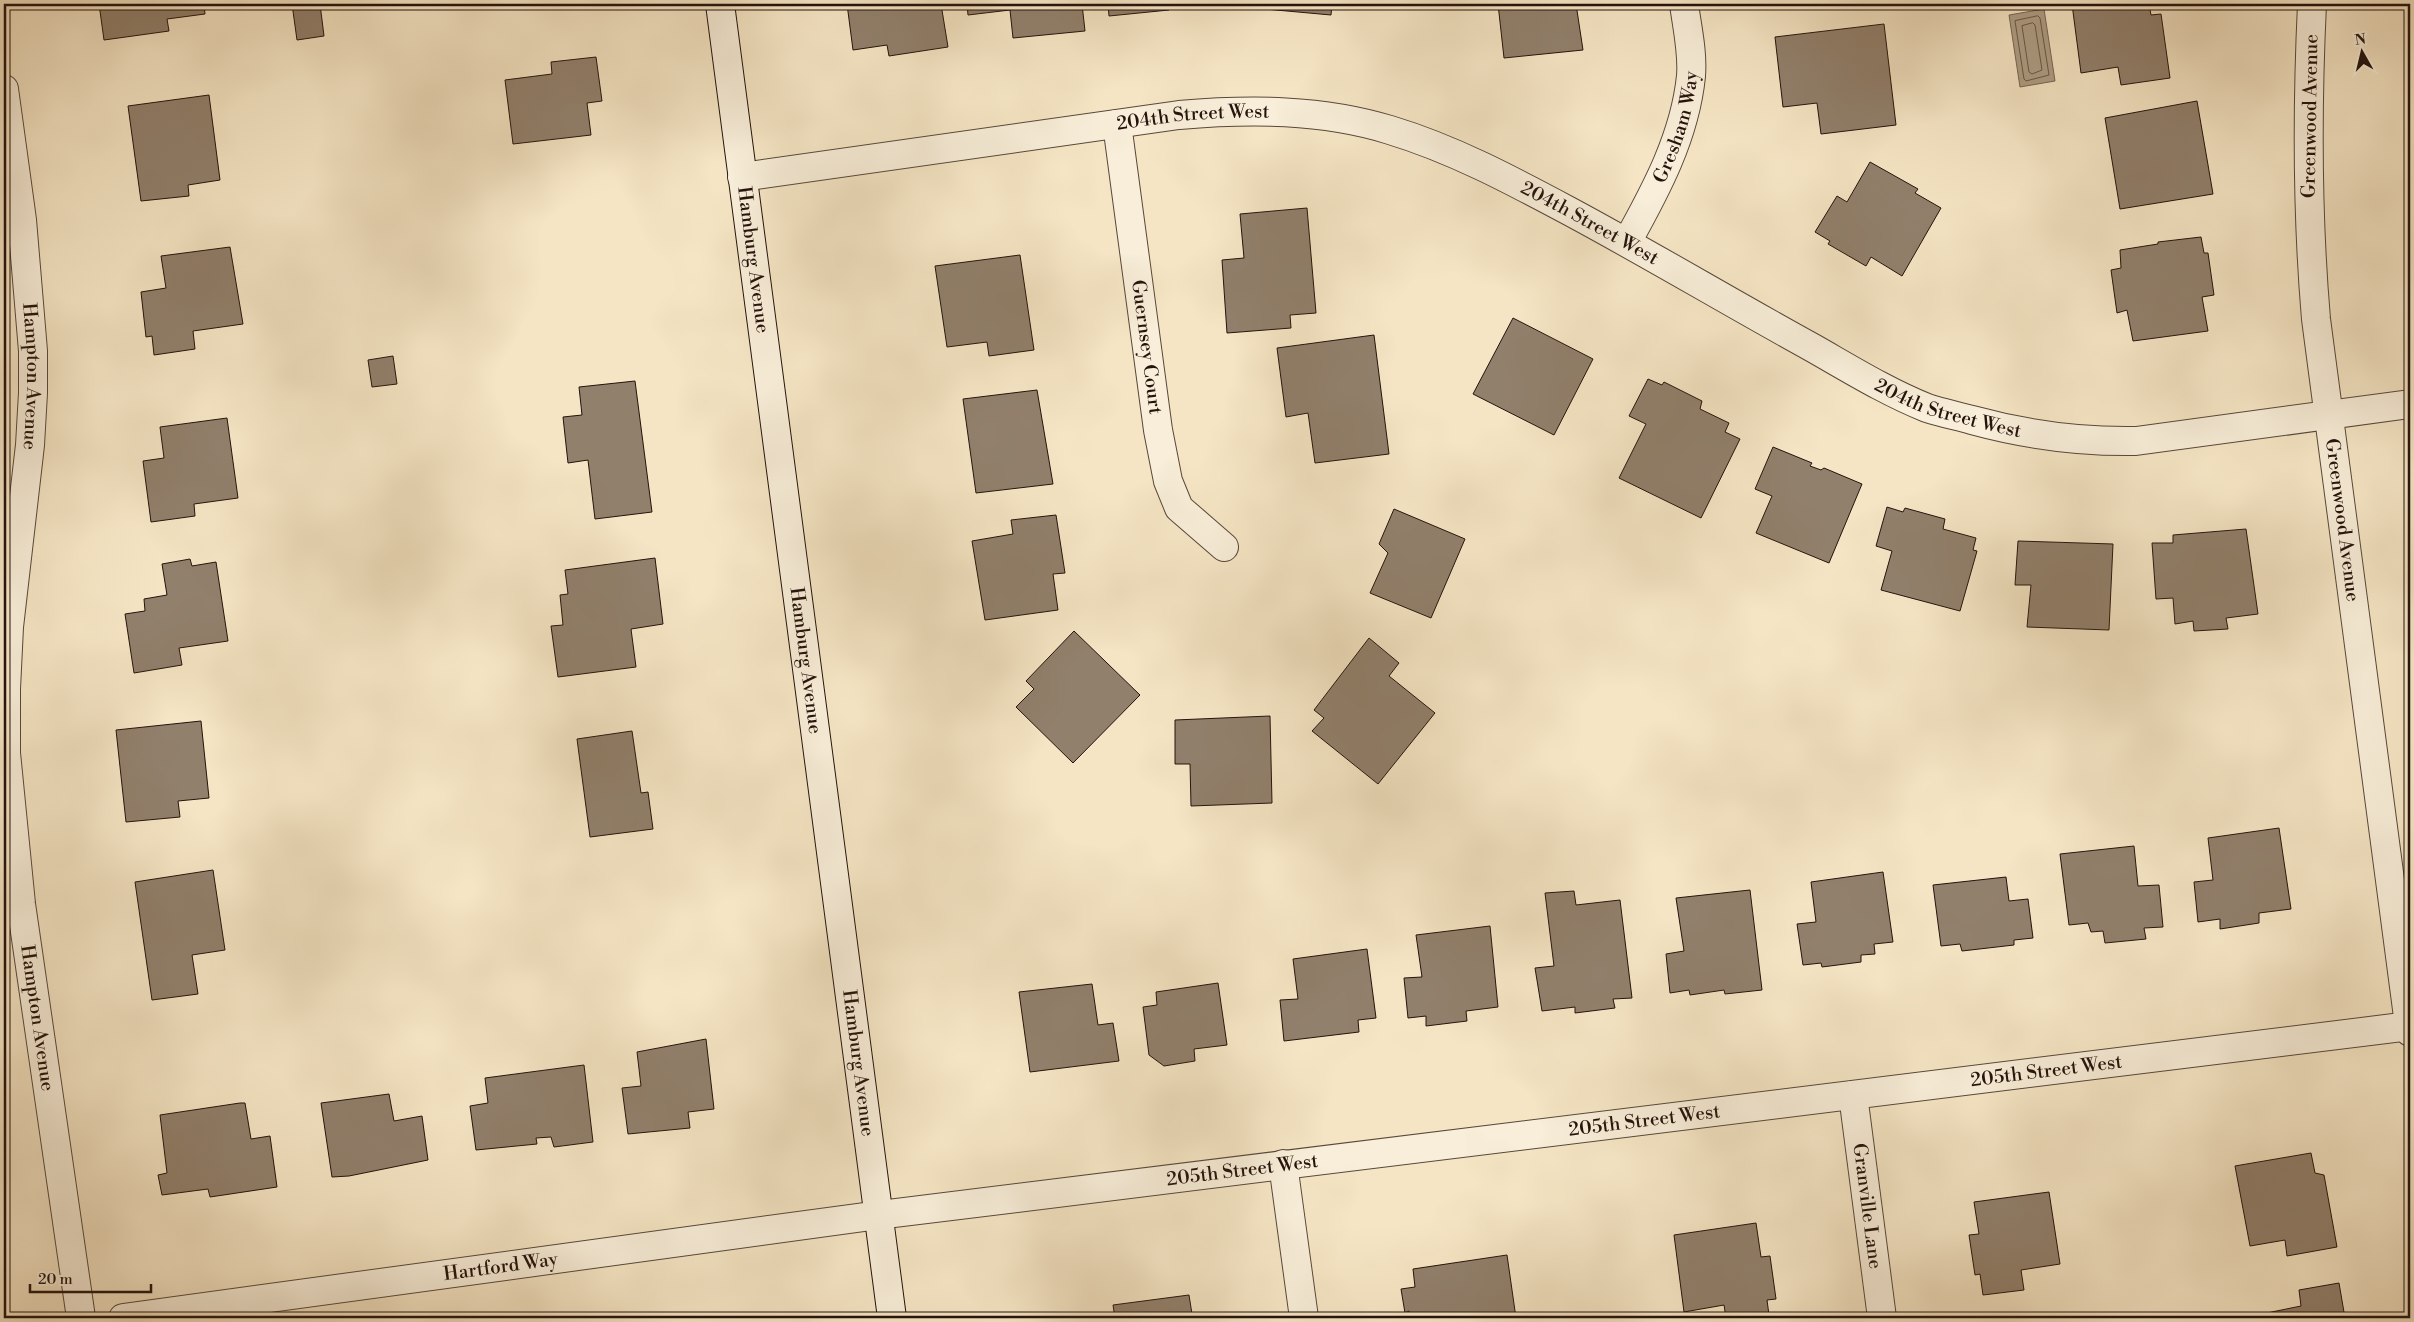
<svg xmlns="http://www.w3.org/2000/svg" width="2414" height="1322" font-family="'Libre Bodoni',serif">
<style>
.water{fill:#ae9e85;stroke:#765}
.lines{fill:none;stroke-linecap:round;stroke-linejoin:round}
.shore{stroke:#695848;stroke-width:1}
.building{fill:#91806c;stroke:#24130c}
.street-casing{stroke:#58483a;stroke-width:30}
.secondary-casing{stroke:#24130c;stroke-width:30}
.street{stroke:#f8eed9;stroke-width:28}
.secondary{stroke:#f8eed9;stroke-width:28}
.labels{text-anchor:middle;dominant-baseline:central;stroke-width:4.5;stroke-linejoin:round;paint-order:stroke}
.street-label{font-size:19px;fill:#24130c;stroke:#f8eed9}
</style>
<rect width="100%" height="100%" fill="#f5e5c4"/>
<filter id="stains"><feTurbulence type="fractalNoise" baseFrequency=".004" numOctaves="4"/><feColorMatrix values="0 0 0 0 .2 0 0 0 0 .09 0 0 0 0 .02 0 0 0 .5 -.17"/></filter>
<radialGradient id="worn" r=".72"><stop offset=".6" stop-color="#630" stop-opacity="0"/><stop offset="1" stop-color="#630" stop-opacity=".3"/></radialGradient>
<path class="water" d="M 2044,9 L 2055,81 L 2020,87 L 2009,15 Z"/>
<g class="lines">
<path class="shore" d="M 2038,16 L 2040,18 L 2049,75 L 2026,81 L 2024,79 L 2015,21 Z
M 2033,23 L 2035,25 L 2042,70 L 2032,74 L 2029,72 L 2022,26 Z"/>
</g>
<path class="building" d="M 99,4 L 204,4 L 205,14 L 167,19 L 169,31 L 104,40 Z
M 292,4 L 320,4 L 324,36 L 297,40 Z
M 847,4 L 941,4 L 948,47 L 889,56 L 887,45 L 853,50 Z
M 967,4 L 1082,4 L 1085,31 L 1013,38 L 1010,10 L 968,15 Z
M 1108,4 L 1168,4 L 1169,10 L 1109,16 Z
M 1244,4 L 1332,4 L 1331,15 L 1243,7 Z
M 1498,4 L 1576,4 L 1583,50 L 1504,58 Z
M 2072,4 L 2149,4 L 2151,15 L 2161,14 L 2170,78 L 2121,85 L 2118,67 L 2081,73 Z
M 1884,24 L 1896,125 L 1821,134 L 1817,103 L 1783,107 L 1775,37 Z
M 596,57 L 602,101 L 587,103 L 591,135 L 513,144 L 505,80 L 552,74 L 551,62 Z
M 209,95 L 220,180 L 188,185 L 189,196 L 141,201 L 128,106 Z
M 2197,101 L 2213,194 L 2120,209 L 2105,118 Z
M 1870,162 L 1918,189 L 1915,193 L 1941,208 L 1902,276 L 1871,257 L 1866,266 L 1828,244 L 1830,241 L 1815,232 L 1837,196 L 1847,202 Z
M 2410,202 L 2410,238 L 2405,203 Z
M 1307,208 L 1316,313 L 1290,315 L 1291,328 L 1227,333 L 1222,260 L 1244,258 L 1240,214 Z
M 2201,237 L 2204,253 L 2208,253 L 2214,295 L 2202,297 L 2208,331 L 2133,341 L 2127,310 L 2117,313 L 2111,270 L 2121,268 L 2120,250 L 2158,244 L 2158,242 Z
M 230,247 L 243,324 L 193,331 L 195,349 L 154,355 L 152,336 L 146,337 L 141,292 L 166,288 L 161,256 Z
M 1020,255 L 1034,350 L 989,356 L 987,342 L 947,347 L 935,266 Z
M 1513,318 L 1593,359 L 1554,435 L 1473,394 Z
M 1374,335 L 1389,454 L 1315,463 L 1308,413 L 1286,417 L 1277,348 Z
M 393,356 L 397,384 L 372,387 L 368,360 Z
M 1648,379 L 1662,385 L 1664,382 L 1702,401 L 1700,409 L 1729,423 L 1725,432 L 1740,439 L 1701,518 L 1619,478 L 1646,424 L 1629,416 Z
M 635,381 L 652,512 L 595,519 L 588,460 L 568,463 L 563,417 L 582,415 L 579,387 Z
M 1037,390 L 1053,484 L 976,493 L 963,399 Z
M 227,418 L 238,498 L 194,504 L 195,516 L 151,522 L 143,461 L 164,458 L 160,427 Z
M 1773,447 L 1812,463 L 1810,466 L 1821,470 L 1824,468 L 1862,484 L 1829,563 L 1756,533 L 1772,496 L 1755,489 Z
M 1887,507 L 1903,512 L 1905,508 L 1945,519 L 1943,529 L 1976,538 L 1973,550 L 1977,551 L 1960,611 L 1881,590 L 1892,551 L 1876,546 Z
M 1394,509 L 1465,539 L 1431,618 L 1370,593 L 1388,553 L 1379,544 Z
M 1056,515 L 1065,573 L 1053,574 L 1058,610 L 985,620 L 972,541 L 1013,534 L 1011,520 Z
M 2246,529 L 2258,614 L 2226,618 L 2228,629 L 2194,631 L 2193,621 L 2175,624 L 2173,598 L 2156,599 L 2152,543 L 2173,543 L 2173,535 Z
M 2018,541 L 2113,544 L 2109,630 L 2027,627 L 2031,585 L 2015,585 Z
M 655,558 L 663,624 L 631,629 L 636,667 L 558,677 L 551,626 L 563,625 L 560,595 L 568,594 L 565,570 Z
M 190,559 L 192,566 L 216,562 L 228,641 L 179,648 L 182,665 L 134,673 L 125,614 L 145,611 L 144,599 L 167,595 L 162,564 Z
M 1074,631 L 1140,695 L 1073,763 L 1016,707 L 1034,689 L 1026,681 Z
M 1369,638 L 1399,663 L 1389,676 L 1435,713 L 1378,784 L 1312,731 L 1324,718 L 1314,710 Z
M 1270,716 L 1272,803 L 1191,806 L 1190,764 L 1175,764 L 1175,720 Z
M 201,721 L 209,798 L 178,801 L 180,817 L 126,822 L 116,730 Z
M 632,731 L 641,793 L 648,792 L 653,829 L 590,837 L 577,739 Z
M 2279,828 L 2291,909 L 2259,913 L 2259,923 L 2220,929 L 2220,919 L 2198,922 L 2194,882 L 2213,880 L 2208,838 Z
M 2134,846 L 2138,886 L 2159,885 L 2163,927 L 2144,928 L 2146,939 L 2105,943 L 2103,931 L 2091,932 L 2088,923 L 2069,925 L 2060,854 Z
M 213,870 L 225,950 L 192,955 L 198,994 L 152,1000 L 135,882 Z
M 1883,872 L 1893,942 L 1874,944 L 1875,954 L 1861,955 L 1861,962 L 1822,967 L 1821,963 L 1803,965 L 1797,924 L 1816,922 L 1811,882 Z
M 2006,877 L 2009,901 L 2028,899 L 2033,938 L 2014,940 L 2014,945 L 1962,951 L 1960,944 L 1941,946 L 1933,885 Z
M 1750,890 L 1762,990 L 1725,994 L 1724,990 L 1690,995 L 1689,990 L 1670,993 L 1666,954 L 1684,951 L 1676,898 Z
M 1574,891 L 1576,905 L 1620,900 L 1632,998 L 1613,999 L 1615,1008 L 1575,1013 L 1575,1007 L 1542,1011 L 1535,968 L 1554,966 L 1545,893 Z
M 1490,926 L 1498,1007 L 1466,1011 L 1467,1021 L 1426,1026 L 1426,1016 L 1408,1018 L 1404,978 L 1422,977 L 1416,935 Z
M 1367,949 L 1376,1018 L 1358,1020 L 1359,1032 L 1284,1041 L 1280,1000 L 1298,999 L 1293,959 Z
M 1218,983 L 1227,1045 L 1194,1049 L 1195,1061 L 1164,1066 L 1149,1055 L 1143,1007 L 1157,1005 L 1156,992 Z
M 1092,984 L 1098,1025 L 1113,1023 L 1119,1061 L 1030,1072 L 1019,992 Z
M 706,1039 L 714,1109 L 688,1112 L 690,1128 L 628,1134 L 622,1088 L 641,1086 L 637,1052 Z
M 584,1065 L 593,1142 L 554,1147 L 551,1137 L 536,1138 L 537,1144 L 476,1150 L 470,1106 L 488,1103 L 485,1078 Z
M 389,1094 L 394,1121 L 422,1116 L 428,1160 L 349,1176 L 332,1177 L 321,1103 Z
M 240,1103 L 245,1103 L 251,1139 L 270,1136 L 277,1187 L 210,1197 L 208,1189 L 162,1195 L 158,1175 L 167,1173 L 160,1115 Z
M 2311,1153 L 2315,1173 L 2324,1175 L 2337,1247 L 2287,1256 L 2285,1240 L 2250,1246 L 2235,1166 Z
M 2049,1192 L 2060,1264 L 2021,1270 L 2024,1290 L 1983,1295 L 1980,1274 L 1975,1275 L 1969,1235 L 1979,1234 L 1974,1202 Z
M 1756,1223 L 1761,1257 L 1770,1256 L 1776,1299 L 1767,1300 L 1769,1315 L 1726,1318 L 1724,1305 L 1684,1312 L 1674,1235 Z
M 1507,1255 L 1516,1318 L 1410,1318 L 1409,1311 L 1405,1313 L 1401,1289 L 1415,1287 L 1413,1269 Z
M 2339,1283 L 2345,1318 L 2258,1318 L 2257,1315 L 2301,1306 L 2299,1290 Z
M 1189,1295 L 1192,1314 L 1199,1314 L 1199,1318 L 1115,1318 L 1113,1305 Z"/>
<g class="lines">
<g class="street-casing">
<g id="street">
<path id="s1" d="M 2312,4 C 2307,109 2307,214 2316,319 L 2410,1032"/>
<path id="s2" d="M 4,89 L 22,220 L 33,351 L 33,393 L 30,445 L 9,627 L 6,689 L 6,753 L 21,904 L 81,1318"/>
<path id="s3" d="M 1117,124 L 1158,430 L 1168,481 L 1179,508 L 1224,547"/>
<path id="s4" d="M 742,177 L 1179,115 C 1250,109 1322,109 1390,130 C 1453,149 1511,180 1569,211 C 1651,255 1731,303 1813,348 C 1850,369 1887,392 1927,408 C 1942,413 1958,416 1972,420 C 2027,435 2080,442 2136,441 L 2410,404"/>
<path id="s5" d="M 1627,242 C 1656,190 1685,136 1691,76 C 1693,52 1687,27 1684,4"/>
<path id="s6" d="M 1853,1095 L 1882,1318"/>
<path d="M 1283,1164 L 1304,1318"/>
<path id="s7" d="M 123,1318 L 879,1215 L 2410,1026"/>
</g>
</g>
<g class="secondary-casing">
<g id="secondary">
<path id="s8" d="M 720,4 L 892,1318"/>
</g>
</g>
<use href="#street" class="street"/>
<use href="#secondary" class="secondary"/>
</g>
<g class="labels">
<g class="street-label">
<text transform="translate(2310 116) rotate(-89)">Greenwood Avenue</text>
<text stroke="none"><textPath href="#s4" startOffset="455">204th Street West</textPath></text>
<text stroke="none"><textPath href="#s5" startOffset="126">Gresham Way</textPath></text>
<text stroke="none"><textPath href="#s4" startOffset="875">204th Street West</textPath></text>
<text stroke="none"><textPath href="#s8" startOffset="258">Hamburg Avenue</textPath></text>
<text stroke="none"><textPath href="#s3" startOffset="225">Guernsey Court</textPath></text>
<text stroke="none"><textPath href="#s2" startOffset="289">Hampton Avenue</textPath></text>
<text stroke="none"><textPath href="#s4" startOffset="1280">204th Street West</textPath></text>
<text stroke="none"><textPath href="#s1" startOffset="518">Greenwood Avenue</textPath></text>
<text stroke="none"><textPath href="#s8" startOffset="662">Hamburg Avenue</textPath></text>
<text stroke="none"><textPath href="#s2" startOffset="934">Hampton Avenue</textPath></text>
<text stroke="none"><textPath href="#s8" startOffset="1068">Hamburg Avenue</textPath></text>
<text stroke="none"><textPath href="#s7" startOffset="1939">205th Street West</textPath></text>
<text stroke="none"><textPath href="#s7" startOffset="1534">205th Street West</textPath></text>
<text stroke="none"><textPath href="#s7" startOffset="1129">205th Street West</textPath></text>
<text stroke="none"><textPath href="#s6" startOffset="112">Granville Lane</textPath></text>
<text stroke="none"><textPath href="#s7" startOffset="381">Hartford Way</textPath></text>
</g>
</g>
<rect width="2414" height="1322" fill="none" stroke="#f5e5c4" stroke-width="20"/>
<rect x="5" y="5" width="2404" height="1312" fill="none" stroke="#24130c" stroke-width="2.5"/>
<rect x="10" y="10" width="2394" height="1302" fill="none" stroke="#24130c"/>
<g transform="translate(2362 52) rotate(352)" stroke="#f8eed9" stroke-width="4" paint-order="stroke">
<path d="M0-4L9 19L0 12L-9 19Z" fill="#24130c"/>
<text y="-8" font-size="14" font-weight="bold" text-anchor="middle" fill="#24130c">N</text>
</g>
<path d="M30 1284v8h121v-8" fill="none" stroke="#24130c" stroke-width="2.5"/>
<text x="38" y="1284" font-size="15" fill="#24130c" stroke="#f8eed9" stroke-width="4" paint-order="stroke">20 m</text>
<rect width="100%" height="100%" filter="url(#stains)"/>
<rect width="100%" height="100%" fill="url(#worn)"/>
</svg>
